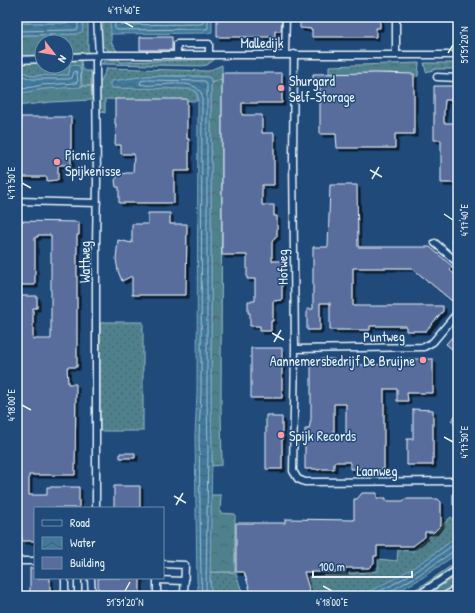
<svg xmlns="http://www.w3.org/2000/svg" width="475" height="613" font-family="'Patrick Hand',sans-serif">
<style>
.grass{fill:url(#grass-dots);stroke:#9cb9c2}
.forest{fill:url(#forest-crowns);stroke:#9cb9c2}
.water{fill:url(#water-waves);stroke:#84a9c0}
.lines{fill:none;stroke-linecap:round;stroke-linejoin:round}
.shore{stroke:#a5c1d3;stroke-width:1}
.building{fill:#586d9c;stroke:#e8f1f8;fill-rule:evenodd;filter:url(#shadow)}
.minor-casing{stroke:#e8f1f8;stroke-width:9}
.major-casing{stroke:#e8f1f8;stroke-width:11}
.minor{stroke:#1f4a7a;stroke-width:6}
.major{stroke:#1f4a7a;stroke-width:8}
.ticks{fill:none;stroke:#e8f1f8;stroke-width:1.5}
.poi-dot{fill:#ff9aa2;stroke:#1f4a7a;stroke-width:1.5}
.labels{text-anchor:middle;dominant-baseline:central;stroke-width:3;stroke-linejoin:round;paint-order:stroke}
.street-label{font-size:14px;fill:#e8f1f8;stroke:#1f4a7a}
.poi-label{font-size:14px;fill:#e8f1f8;stroke:#1f4a7a;text-anchor:start}
.neatline{fill:none;stroke:#e8f1f8;stroke-width:1.5}
.ticks-label{font-size:10px;text-anchor:middle;fill:#e8f1f8}
</style>
<defs>
<pattern id="grass-dots" width="8" height="8" patternUnits="userSpaceOnUse"><rect width="8" height="8" fill="#4f818d"/><path d="M2 2h.1M6 6h.1" fill="none" stroke="#4b676f" stroke-width="1.8" stroke-linecap="round"/></pattern>
<pattern id="forest-crowns" width="20" height="18" patternUnits="userSpaceOnUse"><rect width="20" height="18" fill="#4f818d"/><path d="M2 6a3 3 0 1 1 6 0M12 15a3 3 0 1 1 6 0" fill="none" stroke="#4b676f"/></pattern>
<pattern id="water-waves" width="16" height="10" patternUnits="userSpaceOnUse"><rect width="16" height="10" fill="#41799b"/><path d="M0 5q4-4 8 0t8 0" fill="none" stroke="#446072"/></pattern>
<filter id="shadow"><feDropShadow dx="3" dy="3" stdDeviation="0" flood-color="#0009"/></filter>
</defs>
<rect width="100%" height="100%" fill="#1f4a7a"/>
<filter id="ink" filterUnits="userSpaceOnUse"><feTurbulence type="fractalNoise" baseFrequency=".025" numOctaves="2"/><feDisplacementMap in="SourceGraphic" scale="8" xChannelSelector="R" yChannelSelector="G"/><feConvolveMatrix kernelMatrix="1 2 1 2 8 2 1 2 1" color-interpolation-filters="sRGB"/></filter>
<g filter="url(#ink)">
<path class="grass" d="M 17,17 L 88,17 L 88,54 L 66,55 L 66,42 L 49,42 L 50,35 L 76,34 L 17,19 Z
M 103,17 L 194,17 L 111,34 L 111,42 L 117,51 L 111,52 L 101,45 L 100,27 L 103,27 Z
M 117,58 L 121,62 L 215,59 L 207,65 L 201,66 L 101,64 L 107,59 Z
M 78,59 L 81,61 L 82,69 L 86,71 L 91,71 L 91,86 L 82,86 L 81,67 L 70,65 L 69,75 L 33,76 L 17,70 L 17,63 L 42,61 L 42,66 L 66,66 L 66,60 Z
M 424,63 L 458,63 L 458,69 L 436,69 L 426,72 Z
M 222,65 L 222,79 L 211,83 L 210,78 L 207,77 L 199,76 L 147,76 L 112,81 L 110,83 L 112,88 L 191,89 C 197,91 198,95 197,101 L 105,99 L 105,113 L 100,111 L 99,85 L 107,68 L 208,71 Z
M 103,322 L 143,322 L 143,431 L 101,431 L 100,429 L 100,324 Z
M 451,517 L 457,521 L 458,519 L 458,536 L 412,570 L 385,585 L 359,596 L 312,596 L 308,577 L 378,571 L 378,559 L 397,561 L 398,550 L 413,551 Z
M 458,561 L 458,564 L 409,596 L 403,596 L 428,582 Z
M 210,572 L 235,572 L 244,596 L 211,596 Z
M 458,575 L 458,584 C 444,594 442,596 425,596 Z"/>
<path class="forest" d="M 17,35 L 50,35 L 49,42 L 42,42 L 42,56 L 17,58 Z
M 419,63 L 418,76 L 413,79 L 393,73 L 329,74 L 329,66 Z
M 222,79 L 221,407 L 222,465 L 212,466 L 211,401 L 211,83 Z
M 82,86 L 91,86 L 92,100 L 51,102 L 17,106 L 17,94 L 43,89 Z
M 211,495 L 221,495 L 220,513 L 235,514 L 235,572 L 210,572 Z"/>
<path class="water" d="M 212,17 L 212,32 L 208,33 L 111,34 L 110,18 Z
M 17,19 L 80,19 C 84,23 83,27 82,32 L 76,34 L 17,35 Z
M 70,65 L 80,66 L 81,87 L 43,89 L 17,94 L 17,70 L 33,76 L 69,75 Z
M 147,76 L 207,77 L 210,78 L 211,83 L 211,401 L 212,451 L 210,583 L 211,596 L 199,596 L 197,581 L 195,435 L 197,393 L 198,95 L 196,91 L 191,89 L 111,88 L 110,86 L 110,82 L 112,81 Z
M 458,536 L 458,553 L 422,578 L 390,596 L 359,596 C 397,579 425,562 458,536 Z"/>
<g class="lines">
<path class="shore" d="M 114,17 L 115,28 L 117,30 L 206,29 L 208,28 L 208,17
M 119,17 L 120,23 L 121,25 L 201,24 L 203,23 L 203,17
M 125,17 L 127,19 L 195,19 L 197,17
M 17,23 L 72,23 L 76,22 L 78,23 L 78,29 L 75,30 L 17,31
M 17,74 L 32,79 L 68,79 L 72,78 L 74,72 L 76,71 L 77,73 L 78,81 L 76,83 L 42,85 L 17,90
M 147,80 L 205,81 L 207,84 L 207,401 L 208,451 L 206,592 L 204,594 L 202,592 L 201,581 L 199,435 L 201,393 L 202,95 C 195,75 156,89 140,84 L 141,81 Z
M 369,596 C 401,582 430,563 458,541
M 389,596 L 391,591 L 420,574 L 454,551 L 458,550"/>
</g>
<path class="building" d="M 217,17 L 282,17 L 281,31 L 275,31 L 275,37 L 217,37 Z
M 300,17 L 380,17 L 380,28 L 376,28 L 376,37 L 312,37 L 312,29 L 300,28 Z
M 140,37 L 172,37 L 172,50 L 140,50 Z
M 222,73 L 282,73 L 282,103 L 242,103 L 242,115 L 262,115 L 262,133 L 274,133 L 274,185 L 262,185 L 262,205 L 274,205 L 274,216 L 277,216 L 277,237 L 275,237 L 272,242 L 272,261 L 282,261 L 282,300 L 273,301 L 273,321 L 271,321 L 271,331 L 260,331 L 260,326 L 250,326 L 250,313 L 248,313 L 248,301 L 255,301 L 255,279 L 247,279 L 247,255 L 222,255 Z
M 376,73 L 414,74 L 414,134 L 395,134 L 395,148 L 337,148 L 336,134 L 320,134 L 320,84 L 313,84 L 313,74 Z
M 434,86 L 458,86 L 458,100 L 445,100 L 444,111 L 444,123 L 458,123 L 458,139 L 456,139 L 456,183 L 441,183 L 441,140 L 434,140 Z
M 115,99 L 187,99 L 187,139 L 189,139 L 189,171 L 174,171 L 174,203 L 119,203 L 119,187 L 116,187 L 115,180 L 119,175 L 126,173 L 133,173 L 134,154 L 121,154 L 121,145 L 115,145 L 116,124 L 115,124 Z
M 21,117 L 71,117 L 71,165 L 58,165 L 58,180 L 47,181 L 47,177 L 21,177 Z
M 330,185 L 357,185 L 358,247 L 430,247 L 453,267 L 450,270 L 458,278 L 458,293 L 452,301 L 412,268 L 353,268 L 353,306 L 443,306 L 443,311 L 426,331 L 406,331 L 406,326 L 370,326 L 370,330 L 330,330 L 330,303 L 320,303 L 320,330 L 307,330 L 307,309 L 313,309 L 313,247 L 328,247 Z
M 148,213 L 170,213 L 170,224 L 187,224 L 186,295 L 132,295 L 132,276 L 122,281 L 118,271 L 116,259 L 118,240 L 132,243 L 132,224 L 148,224 Z
M 17,221 L 79,222 L 79,235 L 77,235 L 77,367 L 67,367 L 68,384 L 76,384 L 75,475 L 29,475 L 29,495 L 47,495 L 47,487 L 79,487 L 79,508 L 35,508 L 35,541 L 22,541 L 21,525 L 17,525 L 17,296 L 37,296 L 37,308 L 33,308 L 33,339 L 51,339 L 51,235 L 38,235 L 38,237 L 35,237 L 35,285 L 17,285 Z
M 458,233 L 458,248 L 451,242 Z
M 458,330 L 458,354 L 446,344 Z
M 251,348 L 282,348 L 282,398 L 251,398 Z
M 311,359 L 334,359 L 334,364 L 366,365 L 368,363 L 369,365 L 390,364 L 390,359 L 433,359 L 433,393 L 407,393 L 408,401 L 397,401 L 397,389 L 384,389 L 384,469 L 350,469 L 350,462 L 334,462 L 334,469 L 322,469 L 318,470 L 316,469 L 305,469 L 305,429 L 309,429 L 311,419 ZM 334,404 L 346,404 L 346,437 L 334,437 Z
M 413,409 L 433,410 L 433,465 L 407,465 L 407,439 L 413,439 Z
M 458,412 L 458,427 L 451,421 Z
M 266,415 L 272,415 L 272,417 L 282,417 L 282,469 L 266,469 Z
M 120,453 L 135,453 L 135,458 L 120,458 Z
M 114,486 L 140,486 L 140,508 L 114,508 Z
M 362,493 L 377,493 L 377,498 L 386,498 L 386,501 L 403,501 L 405,499 L 438,499 L 441,502 L 441,525 L 434,532 L 425,532 L 425,537 L 413,546 L 377,546 L 377,556 L 374,556 L 374,563 L 369,568 L 345,568 L 345,572 L 304,572 L 311,596 L 252,596 L 244,572 L 236,572 L 236,523 L 285,523 L 285,520 L 287,519 L 354,520 L 354,499 L 357,499 Z
M 453,493 L 458,493 L 458,505 L 453,505 Z
M 30,568 L 35,568 L 35,578 L 50,578 L 50,596 L 30,596 Z
M 98,578 L 140,578 L 140,596 L 98,596 Z"/>
<g class="lines">
<g class="minor-casing">
<path id="minor" d="M 396,17 L 396,54
M 177,54 L 177,44 L 209,44 L 209,54
M 285,54 L 286,17
M 294,54 L 293,159 L 295,349 L 293,471 L 298,479 L 305,482 L 458,481
M 66,57 L 99,56 L 103,55 L 458,55
M 17,60 L 42,59
M 437,77 L 458,78
M 17,201 L 97,203
M 435,243 L 458,263
M 295,349 L 424,347 L 433,342 L 458,312
M 96,508 L 96,244 L 97,182 L 96,67 L 96,61 L 99,56 L 97,17
M 17,561 L 35,561
M 65,578 L 65,596
M 78,578 L 78,596
M 91,578 L 92,596
M 157,580 L 185,581
M 157,596 L 184,596 L 185,565 L 163,564
M 157,596 L 157,578
M 417,596 L 458,569"/>
</g>
<g class="major-casing">
<path id="major" d="M 447,596 L 458,588"/>
</g>
<use href="#minor" class="minor"/>
<use href="#major" class="major"/>
</g>
</g>
<path class="ticks" d="M 124,22 L 133,27M 448,53 L 453,45M 370,170 L 382,177M 372,179 L 379,167M 22,183 L 31,188M 444,214 L 453,220M 272,333 L 284,340M 274,342 L 281,330M 22,405 L 31,410M 444,437 L 453,442M 174,496 L 186,503M 176,505 L 183,493M 323,586 L 332,591M 125,591 L 130,582"/>
<g class="poi-dot">
<circle cx="281" cy="88" r="4"/>
<circle cx="57" cy="162" r="4"/>
<circle cx="423" cy="360" r="4"/>
<circle cx="281" cy="435" r="4"/>
</g>
<g class="labels">
<g class="street-label">
<text x="262" y="42">Malledijk</text>
<text transform="translate(84 262) rotate(-90)">Wattweg</text>
<text transform="translate(282 267) rotate(-91)">Hofweg</text>
<text transform="translate(384 336) rotate(-1)">Puntweg</text>
<text x="377" y="470">Laanweg</text>
</g>
<g class="poi-label">
<text x="289" y="80">Shurgard<tspan x="289" dy="16">Self-Storage</tspan></text>
<text x="65" y="154">Picnic<tspan x="65" dy="16">Spijkenisse</tspan></text>
<text x="415" y="360" text-anchor="end">Aannemersbedrijf De Bruijne</text>
<text x="289" y="435">Spijk Records</text>
</g>
</g>
<rect width="475" height="613" fill="none" stroke="#1f4a7a" stroke-width="44"/>
<rect x="34" y="507" width="130" height="72" fill="#1f4a7a" stroke="#6f8dac"/>
<rect x="42" y="520" width="20" height="6" fill="#1f4a7a" stroke="#6f8dac"/>
<text x="70" y="527" font-size="12" fill="#e8f1f8">Road</text>
<rect x="42" y="537" width="20" height="12" fill="url(#water-waves)" stroke="#6f8dac"/>
<text x="70" y="547" font-size="12" fill="#e8f1f8">Water</text>
<rect x="42" y="557" width="20" height="12" fill="#586d9c" stroke="#6f8dac"/>
<text x="70" y="567" font-size="12" fill="#e8f1f8">Building</text>
<g transform="translate(54 54) rotate(121)"><circle r="19" fill="#1f4a7a" stroke="#6f8dac"/>
<path d="M0-3L7 15L0 10L-7 15Z" fill="#ff9aa2"/>
<text y="-6" font-size="11" font-weight="bold" text-anchor="middle" fill="#e8f1f8">N</text>
</g>
<path d="M313 571v6h99v-6" fill="none" stroke="#e8f1f8" stroke-width="2"/>
<text x="319" y="571" font-size="12" fill="#e8f1f8" stroke="#1f4a7a" stroke-width="3" paint-order="stroke">100 m</text>
<rect x="22" y="22" width="431" height="569" class="neatline"/>
<g class="ticks-label">
<text x="124" y="14">4°17'40"E</text>
<text transform="translate(464 45) rotate(-90)" y="4">51°51'20"N</text>
<text transform="translate(11 183) rotate(-90)" y="4">4°17'50"E</text>
<text transform="translate(464 220) rotate(-90)" y="4">4°17'40"E</text>
<text transform="translate(11 405) rotate(-90)" y="4">4°18'00"E</text>
<text transform="translate(464 442) rotate(-90)" y="4">4°17'50"E</text>
<text x="125" y="606">51°51'20"N</text>
<text x="332" y="606">4°18'00"E</text>
</g>
</svg>
